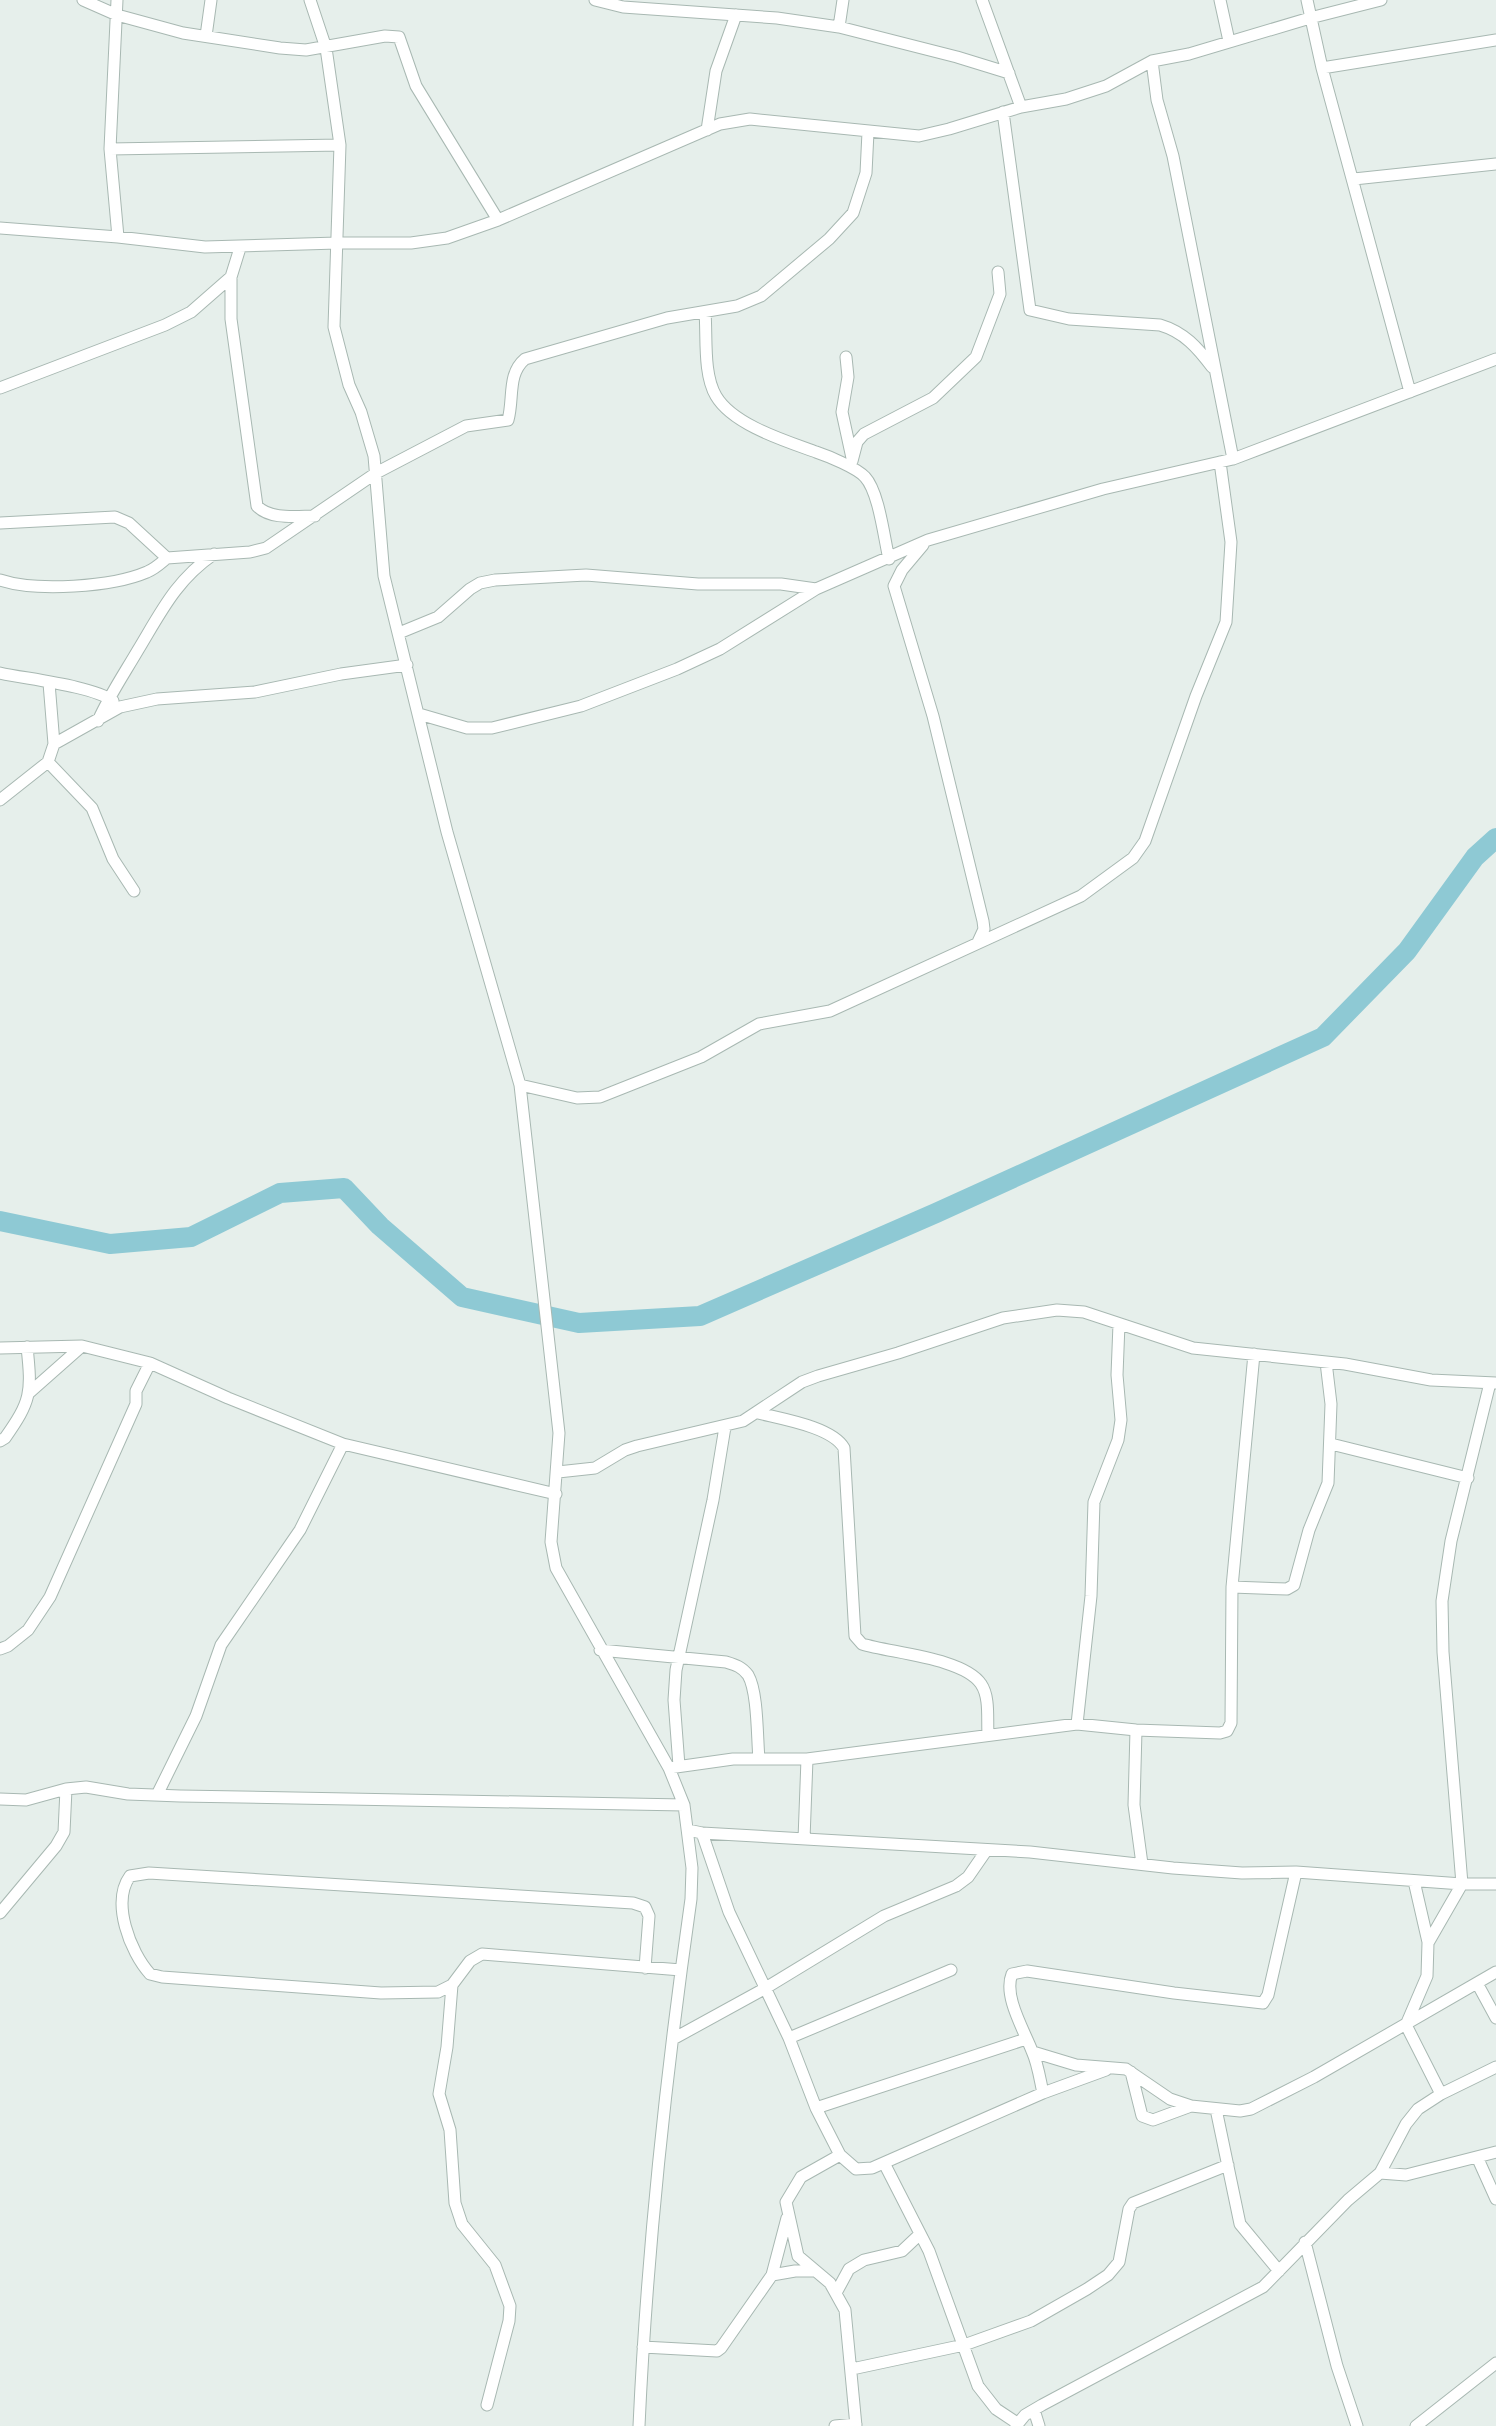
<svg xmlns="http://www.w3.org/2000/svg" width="1496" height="2426" font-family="'Fira Sans Condensed',sans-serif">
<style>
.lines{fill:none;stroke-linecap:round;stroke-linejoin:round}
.river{stroke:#8ec9d4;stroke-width:20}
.minor-casing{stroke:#a8b8b2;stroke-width:13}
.minor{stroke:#fff;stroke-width:11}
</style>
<rect width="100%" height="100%" fill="#e6efeb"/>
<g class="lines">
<path class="river" d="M 0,1221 L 110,1244 L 191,1237 L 280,1193 L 344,1188 L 380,1226 L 462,1297 L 579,1323 L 700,1316 L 936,1213 L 1323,1037 L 1407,951 L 1475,857 L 1496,838"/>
<g class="minor-casing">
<path id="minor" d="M 83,0 L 117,15 L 183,33 L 280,48 L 306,50 L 385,36 L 399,37 L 416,86 L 498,220
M 117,0 L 110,149 L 118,237
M 310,0 L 326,48 L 340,145 L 334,327 L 349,385 L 361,412 L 374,456 L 384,576 L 447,832 L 520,1085 L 559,1433 L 551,1542 L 556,1568 L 669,1768 L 684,1805 L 692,1868 L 691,1899 C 666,2074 647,2250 639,2426
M 595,0 L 623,7 L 777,18 L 839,27 L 957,57 L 1009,73
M 982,0 L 1021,107
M 1220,0 L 1229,41
M 1307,0 L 1322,68 L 1410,392
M 839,27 L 843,0
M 206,36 L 211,0
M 1152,61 L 1157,100 L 1173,156 L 1233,459
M 1322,68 L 1496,40
M 1003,112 L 1030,310 L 1069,319 L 1160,325 C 1184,332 1198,348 1212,367
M 707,130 L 716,71 L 736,15
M 110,149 L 340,145
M 1354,179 L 1496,164
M 0,228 L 118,237 L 205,247 L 337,243 L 411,243 L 447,238 L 498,220 L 720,124 L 750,119 L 919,136 L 949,129 L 1021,107 L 1066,99 L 1106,86 L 1152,61 L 1189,54 L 1310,18 L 1381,0
M 240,248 L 231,277 L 231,319 L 257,506 C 270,520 297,516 315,516
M 705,312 C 707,337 703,374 716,396 C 733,425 786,441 816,452 C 828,456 857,468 865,477 C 879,492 884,538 889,559
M 846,357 L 848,377 L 842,412 L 852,458
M 0,388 L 165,325 L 191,312 L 231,277
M 852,461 L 857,442 L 864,434 L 933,398 L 976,357 L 1000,294 L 998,272
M 0,523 L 115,517 L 129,523 L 167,558 L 250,552 L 266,548 L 376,473 L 466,426 L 508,420 C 514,399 507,374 525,359 L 667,318 L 737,306 L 761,296 L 829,239 L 853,213 L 866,173 L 868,132
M 923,545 L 902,570 L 894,586 L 933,716 L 983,921 L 984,929 L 978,942
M 0,580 C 36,592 112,587 147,572 C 155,569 161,563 167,558
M 399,633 L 438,617 L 470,589 L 480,583 L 495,580 L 586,575 L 698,584 L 781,584 L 816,589
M 0,673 C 27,679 93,686 113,701
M 49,683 L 54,744
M 419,714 L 467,728 L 492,728 L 581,706 L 677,669 L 720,649 L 816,589 L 928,540 L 1103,489 L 1233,459 L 1496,359
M 98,721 C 109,696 124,674 138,650 C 161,612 176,580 214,554
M 48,762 L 92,808 L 113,859 L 134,891
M 0,800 L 48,762 L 54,744 L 120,707 L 157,699 L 255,692 L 341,674 L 407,665
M 520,1085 L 577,1098 L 600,1097 L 701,1057 L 759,1024 L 830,1011 L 1081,896 L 1133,858 L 1145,841 L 1196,696 L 1226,622 L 1231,542 L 1220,462
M 0,1348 L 82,1346 L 150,1363 L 228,1398 L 343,1444 L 556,1494
M 29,1393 L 81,1347
M 758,1413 C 782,1419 832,1427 844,1448 L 855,1636 L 862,1644 C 891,1653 964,1658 981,1684 C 990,1697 987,1719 988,1734
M 0,1441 L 5,1438 C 31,1401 32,1393 27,1347
M 1331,1444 L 1468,1478
M 558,1472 L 595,1468 L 625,1450 L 637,1446 L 743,1421 L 802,1382 L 818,1376 L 898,1353 L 1003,1318 L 1057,1310 L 1084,1312 L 1193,1348 L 1345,1364 L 1431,1380 L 1496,1383
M 1232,1587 L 1287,1589 L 1294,1585 L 1309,1530 L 1328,1483 L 1331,1404 L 1326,1362
M 0,1649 L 8,1646 L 28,1630 L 50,1597 L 136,1404 L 136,1391 L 150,1363
M 600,1650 L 726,1662 C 736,1665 742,1667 748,1675 C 758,1692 757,1738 759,1759
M 1077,1724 L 1091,1596 L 1094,1502 L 1118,1440 L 1121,1420 L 1117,1375 L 1119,1324
M 1136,1730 L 1134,1805 L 1142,1864
M 679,1766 L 674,1700 L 676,1670 L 713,1500 L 725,1427
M 669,1768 L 733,1759 L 807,1759 L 1077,1724 L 1136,1730 L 1220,1733 L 1227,1731 L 1231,1723 L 1232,1587 L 1254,1354
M 157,1795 L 196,1716 L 221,1645 L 300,1530 L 343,1444
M 0,1799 L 26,1800 L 66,1789 L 86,1787 L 128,1794 L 180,1796 L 684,1805
M 688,1830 L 702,1833 L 1030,1852 L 1173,1868 L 1242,1873 L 1296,1872 L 1462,1884 L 1496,1884
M 702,1833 L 729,1912 L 789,2038 L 816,2108 L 840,2155 L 801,2177 L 786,2202 L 798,2256 L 830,2283 L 845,2310 L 856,2426
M 804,1839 L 807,1759
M 1414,1881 L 1428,1942
M 0,1913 L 56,1846 L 64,1832 L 66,1789
M 645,1968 L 649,1916 L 645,1907 L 633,1903 L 149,1873 L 130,1876 C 111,1902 130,1952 150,1974 L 162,1977 L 381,1993 L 438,1992 L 452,1985 L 470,1961 L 482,1954 L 681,1970
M 1477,1983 L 1496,2018
M 452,1985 L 447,2047 L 439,2094 L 450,2130 L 455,2203 L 462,2224 L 495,2265 L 510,2306 L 509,2321 L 487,2405
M 1406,2025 L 1427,1976 L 1428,1943 L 1462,1884 L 1443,1652 L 1442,1601 L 1451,1541 L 1490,1383
M 1406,2025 L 1441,2094
M 789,2038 L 951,1970
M 673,2039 L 764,1989 L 884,1916 L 956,1886 L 968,1877 L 986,1851
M 1033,2052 L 1076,2065 L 1126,2069 L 1170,2099 L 1191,2106 L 1240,2111 L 1251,2109 L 1314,2077 L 1496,1972
M 1131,2072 L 1142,2116 L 1153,2120 L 1191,2106
M 1043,2093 C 1040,2080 1038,2064 1032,2051 C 1024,2030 1003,1996 1012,1974 L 1027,1971 L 1174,1993 L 1263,2003 L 1268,1995 L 1296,1872
M 816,2108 L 1026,2039
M 1216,2109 L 1240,2224 L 1279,2271
M 840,2155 L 856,2169 L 872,2168 L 1043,2093 L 1106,2070
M 1478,2159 L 1496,2199
M 884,2163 L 929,2251 L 978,2386 L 996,2409 L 1017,2423
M 1380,2173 L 1406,2175 L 1496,2152
M 1305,2242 L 1337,2366 L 1357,2426
M 772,2275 L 787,2218
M 836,2293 L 849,2269 L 864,2260 L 902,2251 L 919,2235
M 643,2347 L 717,2351 L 721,2348 L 772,2275 L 795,2271 L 814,2271
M 852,2369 L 964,2345 L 1031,2321 L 1087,2289 L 1108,2275 L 1119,2262 L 1129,2209 L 1133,2203 L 1228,2165
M 1034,2410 L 1039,2426
M 835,2426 L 856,2424
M 1016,2426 L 1025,2415 L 1042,2405 L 1263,2287 L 1348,2200 L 1380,2173 L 1406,2124 L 1418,2109 L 1441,2094 L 1496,2067
M 1416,2426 L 1496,2363"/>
</g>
<use href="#minor" class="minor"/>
</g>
</svg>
